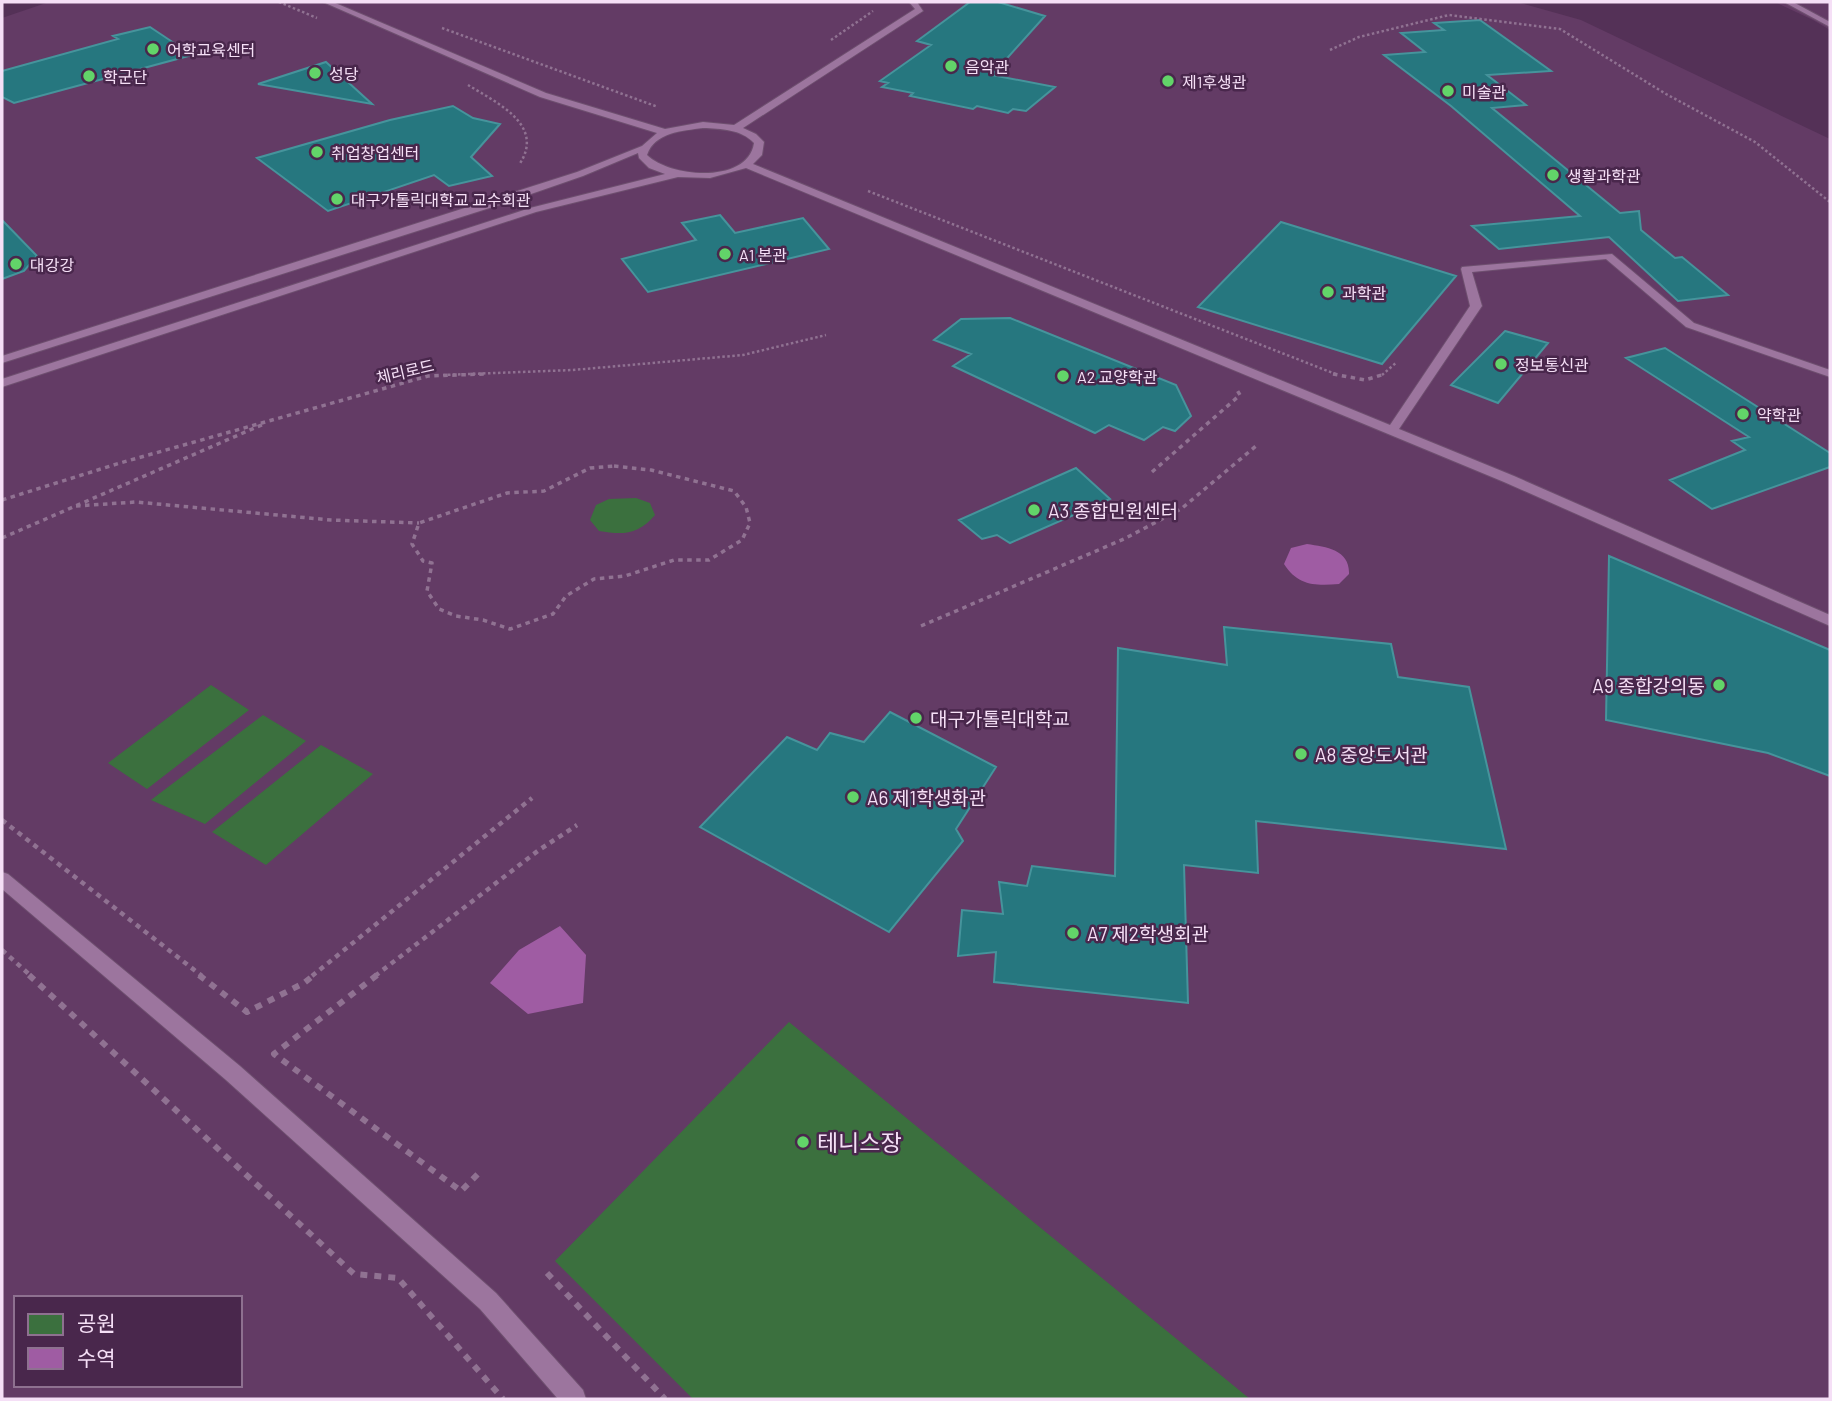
<svg xmlns="http://www.w3.org/2000/svg" width="1832" height="1401" font-family="Barlow,'Noto Sans KR',sans-serif">
<style>
.built{fill:#633b65;fill-rule:evenodd}
.green{fill:#3b703e}
.water{fill:#9f5ca3}
.building{fill:#26777f;stroke:#46949c;stroke-width:2}
.lines{fill:none;stroke-linecap:round;stroke-linejoin:round}
.lane-casing{stroke:#6e4f6f;stroke-width:2}
.path-far3{stroke:#907292;stroke-width:2.5;stroke-dasharray:2.5 2.5;stroke-linecap:butt}
.path-far2{stroke:#907292;stroke-width:3.5;stroke-dasharray:4.5 4.5;stroke-linecap:butt}
.path-far1{stroke:#907292;stroke-width:4.5;stroke-dasharray:5 5;stroke-linecap:butt}
.path{stroke:#907292;stroke-width:6;stroke-dasharray:7 7;stroke-linecap:butt}
.lane{fill:#9c759e;fill-rule:evenodd}
.poi-dot{fill:#62d469;stroke:#49274c;stroke-width:2.5}
.labels{text-anchor:middle;dominant-baseline:central;stroke-width:5;stroke-linejoin:round;paint-order:stroke}
.far-poi-label{font-size:16px;fill:#f5dff6;stroke:#49274c;text-anchor:start}
.far-street-label{font-size:16px;fill:#f5dff6;stroke:#49274c}
.poi-label{font-size:19px;fill:#f5dff6;stroke:#49274c;text-anchor:start}
.near-poi-label{font-size:23px;fill:#f5dff6;stroke:#49274c;text-anchor:start}
</style>
<rect width="100%" height="100%" fill="#543157"/>
<path class="built" d="M 49,2 L 1517,2 L 1581,20 L 1830,139 L 1830,1399 L 2,1399 L 2,18 ZM 16,1298 L 240,1298 L 240,1385 L 16,1385 Z
M 1775,2 L 1830,2 L 1830,30 L 1813,20 Z"/>
<path class="green" d="M 636,498 L 650,503 L 655,515 C 638,535 623,535 599,531 L 590,520 L 596,505 L 609,499 Z
M 211,685 L 249,710 L 147,789 L 108,763 Z
M 263,715 L 306,741 L 205,824 L 151,800 Z
M 321,745 L 373,774 L 266,865 L 212,832 Z
M 789,1022 L 1250,1399 L 693,1399 L 555,1261 Z"/>
<path class="water" d="M 1307,544 C 1327,547 1350,550 1349,574 L 1339,584 C 1316,586 1298,586 1284,564 L 1291,548 Z
M 560,926 L 586,955 L 583,1003 L 528,1014 L 490,983 L 519,950 Z"/>
<path class="building" d="M 970,2 L 998,2 L 1045,16 L 992,75 L 1055,87 L 1026,111 L 1013,109 L 1008,113 L 977,106 L 973,109 L 910,96 L 913,93 L 882,87 L 888,83 L 880,81 L 931,45 L 917,41 Z
M 1480,20 L 1551,71 L 1487,75 L 1526,105 L 1492,108 L 1620,213 L 1639,211 L 1641,230 L 1675,258 L 1682,257 L 1728,295 L 1678,301 L 1609,237 L 1499,249 L 1472,226 L 1580,216 L 1451,106 L 1384,55 L 1425,52 L 1401,33 L 1444,30 L 1434,23 Z
M 150,27 L 192,55 L 14,103 L 2,97 L 2,71 L 118,39 L 113,36 Z
M 326,62 L 372,104 L 258,84 Z
M 453,106 L 473,118 L 500,124 L 471,157 L 492,176 L 449,186 L 434,175 L 328,211 L 257,158 L 390,120 Z
M 720,215 L 735,233 L 803,218 L 829,249 L 648,292 L 622,259 L 696,240 L 682,223 Z
M 2,220 L 37,256 L 24,271 L 2,279 Z
M 1281,222 L 1456,276 L 1382,364 L 1198,307 Z
M 1010,318 L 1176,385 L 1191,416 L 1175,431 L 1163,427 L 1144,440 L 1109,425 L 1095,433 L 953,366 L 971,354 L 934,340 L 961,319 Z
M 1505,331 L 1548,343 L 1498,403 L 1451,385 Z
M 1665,348 L 1830,453 L 1830,467 L 1712,509 L 1670,480 L 1745,450 L 1732,441 L 1749,437 L 1626,358 Z
M 1076,468 L 1110,499 L 1010,543 L 997,535 L 982,539 L 959,520 Z
M 1609,556 L 1830,650 L 1830,776 L 1768,753 L 1606,720 Z
M 1224,627 L 1391,644 L 1398,677 L 1469,687 L 1506,849 L 1256,821 L 1258,873 L 1184,865 L 1188,1003 L 994,982 L 996,952 L 958,956 L 962,910 L 1003,914 L 999,882 L 1027,886 L 1032,866 L 1115,876 L 1118,648 L 1227,665 Z
M 890,712 L 996,767 L 956,829 L 963,841 L 889,932 L 700,827 L 787,737 L 817,750 L 830,733 L 864,742 Z"/>
<g class="lines">
<g class="lane-casing">
<path id="lane" d="M 323,2 L 333,2 L 546,93 L 665,129 L 703,122 L 734,125 L 915,9 L 909,2 L 917,2 L 923,11 L 743,128 L 756,134 L 764,142 L 762,155 L 753,164 L 1390,425 L 1470,306 L 1461,269 L 1462,267 L 1612,254 L 1694,323 L 1830,370 L 1830,377 L 1686,327 L 1606,259 L 1472,272 L 1482,306 L 1399,429 L 1514,476 L 1830,615 L 1830,626 L 1504,482 L 746,168 L 710,178 L 678,177 L 536,212 L 2,387 L 2,379 L 530,208 L 665,174 L 649,168 L 639,158 L 638,153 L 583,176 L 499,205 L 2,363 L 2,356 L 577,172 L 642,146 L 657,133 L 540,97 ZM 703,128 C 721,129 741,129 754,143 C 748,184 671,178 647,155 C 655,132 682,131 703,128 Z
M 1784,2 L 1793,2 L 1830,22 L 1830,27 Z
M 2,872 L 8,874 L 240,1066 L 496,1293 L 583,1390 L 586,1399 L 558,1399 L 480,1309 L 226,1080 L 2,889 Z"/>
</g>
<path class="path-far3" d="M 279,2 L 317,18
M 442,28 L 658,107
M 831,40 L 873,11
M 1330,50 L 1359,37 L 1449,15 L 1560,29 L 1666,94 L 1755,142 L 1830,202
M 468,85 C 497,103 546,125 519,165
M 868,191 L 1338,375
M 443,375 L 573,370 L 743,355 L 826,335
M 1382,375 L 1397,362"/>
<path class="path-far2" d="M 1333,374 L 1365,380 L 1385,374
M 614,466 L 651,470 L 734,491 L 746,507 L 750,523 L 742,540 L 709,560 L 674,560 L 625,576 L 594,579 L 566,596 L 553,614 L 510,629 L 483,620 L 456,616 L 439,609 L 427,591 L 432,563 L 423,561 L 412,544 L 419,523 L 507,493 L 544,491 L 590,468 Z
M 1152,472 L 1240,395 L 1237,390
M 2,500 L 120,463 L 428,376 L 485,374
M 76,506 L 136,502 L 331,520 L 419,523
M 2,538 L 266,423
M 921,626 L 1124,539 L 1181,509 L 1256,446"/>
<path class="path-far1" d="M 2,820 L 202,976
M 2,950 L 31,976
M 312,976 L 532,798
M 375,976 L 539,850 L 577,825"/>
<path class="path" d="M 29,975 L 354,1274 L 398,1278 L 503,1399
M 199,975 L 247,1012 L 304,983 L 314,975
M 377,975 L 274,1054 L 461,1191 L 482,1170
M 547,1273 L 665,1399"/>
<use href="#lane" class="lane"/>
</g>
<g class="poi-dot">
<circle cx="153" cy="49" r="7"/>
<circle cx="951" cy="66" r="7"/>
<circle cx="315" cy="73" r="7"/>
<circle cx="89" cy="76" r="7"/>
<circle cx="1168" cy="81" r="7"/>
<circle cx="1448" cy="91" r="7"/>
<circle cx="317" cy="152" r="7"/>
<circle cx="1553" cy="175" r="7"/>
<circle cx="337" cy="199" r="7"/>
<circle cx="725" cy="254" r="7"/>
<circle cx="16" cy="264" r="7"/>
<circle cx="1328" cy="292" r="7"/>
<circle cx="1501" cy="364" r="7"/>
<circle cx="1063" cy="376" r="7"/>
<circle cx="1743" cy="414" r="7"/>
<circle cx="1034" cy="510" r="7"/>
<circle cx="1719" cy="685" r="7"/>
<circle cx="916" cy="718" r="7"/>
<circle cx="1301" cy="754" r="7"/>
<circle cx="853" cy="797" r="7"/>
<circle cx="1073" cy="933" r="7"/>
<circle cx="803" cy="1142" r="7"/>
</g>
<g class="labels">
<g class="far-poi-label">
<text x="167" y="49">어학교육센터</text>
<text x="965" y="66">음악관</text>
<text x="329" y="73">성당</text>
<text x="103" y="76">학군단</text>
<text x="1182" y="81">제1후생관</text>
<text x="1462" y="91">미술관</text>
<text x="331" y="152">취업창업센터</text>
<text x="1567" y="175">생활과학관</text>
<text x="351" y="199">대구가톨릭대학교 교수회관</text>
<text x="739" y="254">A1 본관</text>
<text x="30" y="264">대강강</text>
<text x="1342" y="292">과학관</text>
<text x="1515" y="364">정보통신관</text>
<text x="1077" y="376">A2 교양학관</text>
<text x="1757" y="414">약학관</text>
</g>
<g class="far-street-label">
<text transform="translate(405 371) rotate(-13)">체리로드</text>
</g>
<g class="poi-label">
<text x="1048" y="510">A3 종합민원센터</text>
<text x="1705" y="685" text-anchor="end">A9 종합강의동</text>
<text x="930" y="718">대구가톨릭대학교</text>
<text x="1315" y="754">A8 중앙도서관</text>
<text x="867" y="797">A6 제1학생화관</text>
<text x="1087" y="933">A7 제2학생회관</text>
</g>
<g class="near-poi-label">
<text x="817" y="1142">테니스장</text>
</g>
</g>
<rect width="1832" height="1401" fill="none" stroke="#f5dff6" stroke-width="7"/>
<rect x="14" y="1296" width="228" height="91" fill="#49274c" stroke="#8e7190" stroke-width="2"/>
<rect x="28" y="1314" width="35" height="21" fill="#3b703e" stroke="#8e7190" stroke-width="2"/>
<text x="77" y="1331" font-size="21" fill="#f5dff6">공원</text>
<rect x="28" y="1348" width="35" height="21" fill="#9f5ca3" stroke="#8e7190" stroke-width="2"/>
<text x="77" y="1366" font-size="21" fill="#f5dff6">수역</text>
</svg>
